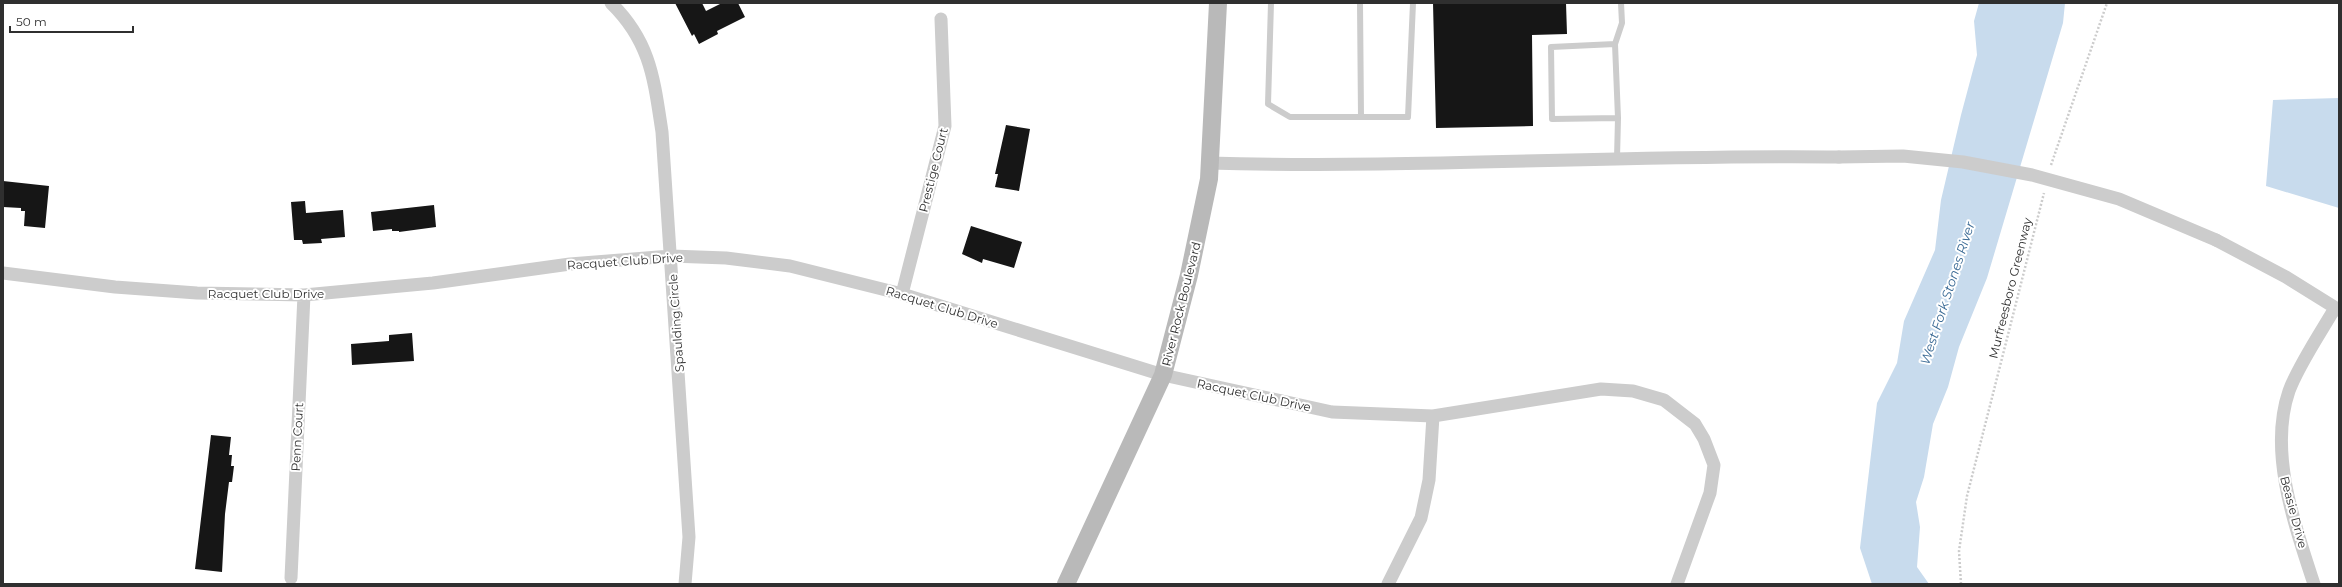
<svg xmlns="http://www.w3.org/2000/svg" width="2342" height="587" font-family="Montserrat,sans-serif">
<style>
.water{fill:#c8dbed}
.building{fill:#161616}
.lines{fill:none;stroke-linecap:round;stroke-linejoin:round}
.path{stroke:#ccc;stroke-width:2.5;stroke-dasharray:2 2;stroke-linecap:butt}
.lane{stroke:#ccc;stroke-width:6}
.street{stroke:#ccc;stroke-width:13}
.secondary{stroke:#b9b9b9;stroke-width:18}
.street-bridge{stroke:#ccc;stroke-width:13}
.labels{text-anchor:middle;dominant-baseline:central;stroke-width:4;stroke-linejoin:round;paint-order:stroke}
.street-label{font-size:12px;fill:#2f2f2f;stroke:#fff}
.water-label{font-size:13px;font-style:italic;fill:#396994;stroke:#fff}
</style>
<rect width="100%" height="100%" fill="#fff"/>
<path class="water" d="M 1979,3 L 2065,3 L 2063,23 L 1987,278 L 1959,347 L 1948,387 L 1933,424 L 1924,477 L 1916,502 L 1920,527 L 1917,567 L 1929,584 L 1872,584 L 1860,548 L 1877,403 L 1897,363 L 1904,321 L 1935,250 L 1941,200 L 1961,115 L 1977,55 L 1974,21 Z
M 2339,98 L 2339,208 L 2266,186 L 2273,100 Z"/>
<path class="building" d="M 675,3 L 702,3 L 706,11 L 722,3 L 738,3 L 745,17 L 717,31 L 718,34 L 699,44 L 694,34 L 692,36 Z
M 1433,3 L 1566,3 L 1567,34 L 1532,35 L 1533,126 L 1436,128 Z
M 1006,125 L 1030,129 L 1019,191 L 995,187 L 998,174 L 995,174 Z
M 3,181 L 49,186 L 45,228 L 24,226 L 25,211 L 21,211 L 21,208 L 3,207 Z
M 305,201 L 306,213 L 343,210 L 345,237 L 321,239 L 322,243 L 303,244 L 302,240 L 294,240 L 291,202 Z
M 434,205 L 436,227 L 399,232 L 399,231 L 392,231 L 392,229 L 373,231 L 371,212 Z
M 971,226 L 1022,242 L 1014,268 L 983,259 L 982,263 L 962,254 Z
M 412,333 L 414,361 L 352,365 L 351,344 L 389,341 L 389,335 Z
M 211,435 L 231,437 L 229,455 L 232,455 L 231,466 L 234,466 L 232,482 L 229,482 L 225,514 L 222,572 L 195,569 Z"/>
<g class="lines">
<path class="path" d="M 2051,165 L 2107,3
M 1961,584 L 1959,551 L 1967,496 L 2044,193"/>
<path class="lane" d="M 1271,3 L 1268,104 L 1290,117 L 1408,117 L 1413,3
M 1360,3 L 1361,117
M 1615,44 L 1618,118
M 1617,158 L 1618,118 L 1552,119 L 1551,47 L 1615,44 L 1622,23 L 1621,3"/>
<path class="street" d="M 611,3 C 651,42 654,80 662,132 L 689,537 L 685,584
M 1209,163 C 1419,169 1629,154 1839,157
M 2216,240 L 2286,277 L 2339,310
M 3,273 L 115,287 L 197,293 L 304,295 L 433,283 L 570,264 L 671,256 L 726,258 L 790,266 L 902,294 L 1163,375 L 1332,412 L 1433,416 L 1601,389 L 1633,391 L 1664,400 L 1695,424 L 1704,439 L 1714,465 L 1710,493 L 1677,584
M 902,294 L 945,126 L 941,19
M 291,578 L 304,295
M 1388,584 L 1421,518 L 1429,480 L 1433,416
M 2314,584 C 2295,526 2268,452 2289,391 C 2298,366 2321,332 2335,308"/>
<path class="secondary" d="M 1066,584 L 1163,375 L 1189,275 L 1209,179 L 1218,3"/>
<path class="street-bridge" d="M 1839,157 L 1903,156 L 1963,162 L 2032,175 L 2119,199 L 2216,240"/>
</g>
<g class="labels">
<g class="street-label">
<text transform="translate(933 170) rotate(-76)">Prestige Court</text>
<text transform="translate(625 261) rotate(-4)">Racquet Club Drive</text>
<text transform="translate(2010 288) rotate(-76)">Murfreesboro Greenway</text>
<text x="266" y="293">Racquet Club Drive</text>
<text transform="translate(1181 304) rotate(-76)">River Rock Boulevard</text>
<text transform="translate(942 307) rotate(17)">Racquet Club Drive</text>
<text transform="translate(676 323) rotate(-94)">Spaulding Circle</text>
<text transform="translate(1254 395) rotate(12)">Racquet Club Drive</text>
<text transform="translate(297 437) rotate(-87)">Penn Court</text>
<text transform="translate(2294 512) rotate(75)">Beasie Drive</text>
</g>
<g class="water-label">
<text transform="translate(1947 293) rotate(-72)">West Fork Stones River</text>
</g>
</g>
<rect width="2342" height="587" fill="none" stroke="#2f2f2f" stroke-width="8"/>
<path d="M10 26v6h123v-6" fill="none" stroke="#2f2f2f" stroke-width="2"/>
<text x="16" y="26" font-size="12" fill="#2f2f2f" stroke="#ffffff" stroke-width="3" paint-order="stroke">50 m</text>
</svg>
